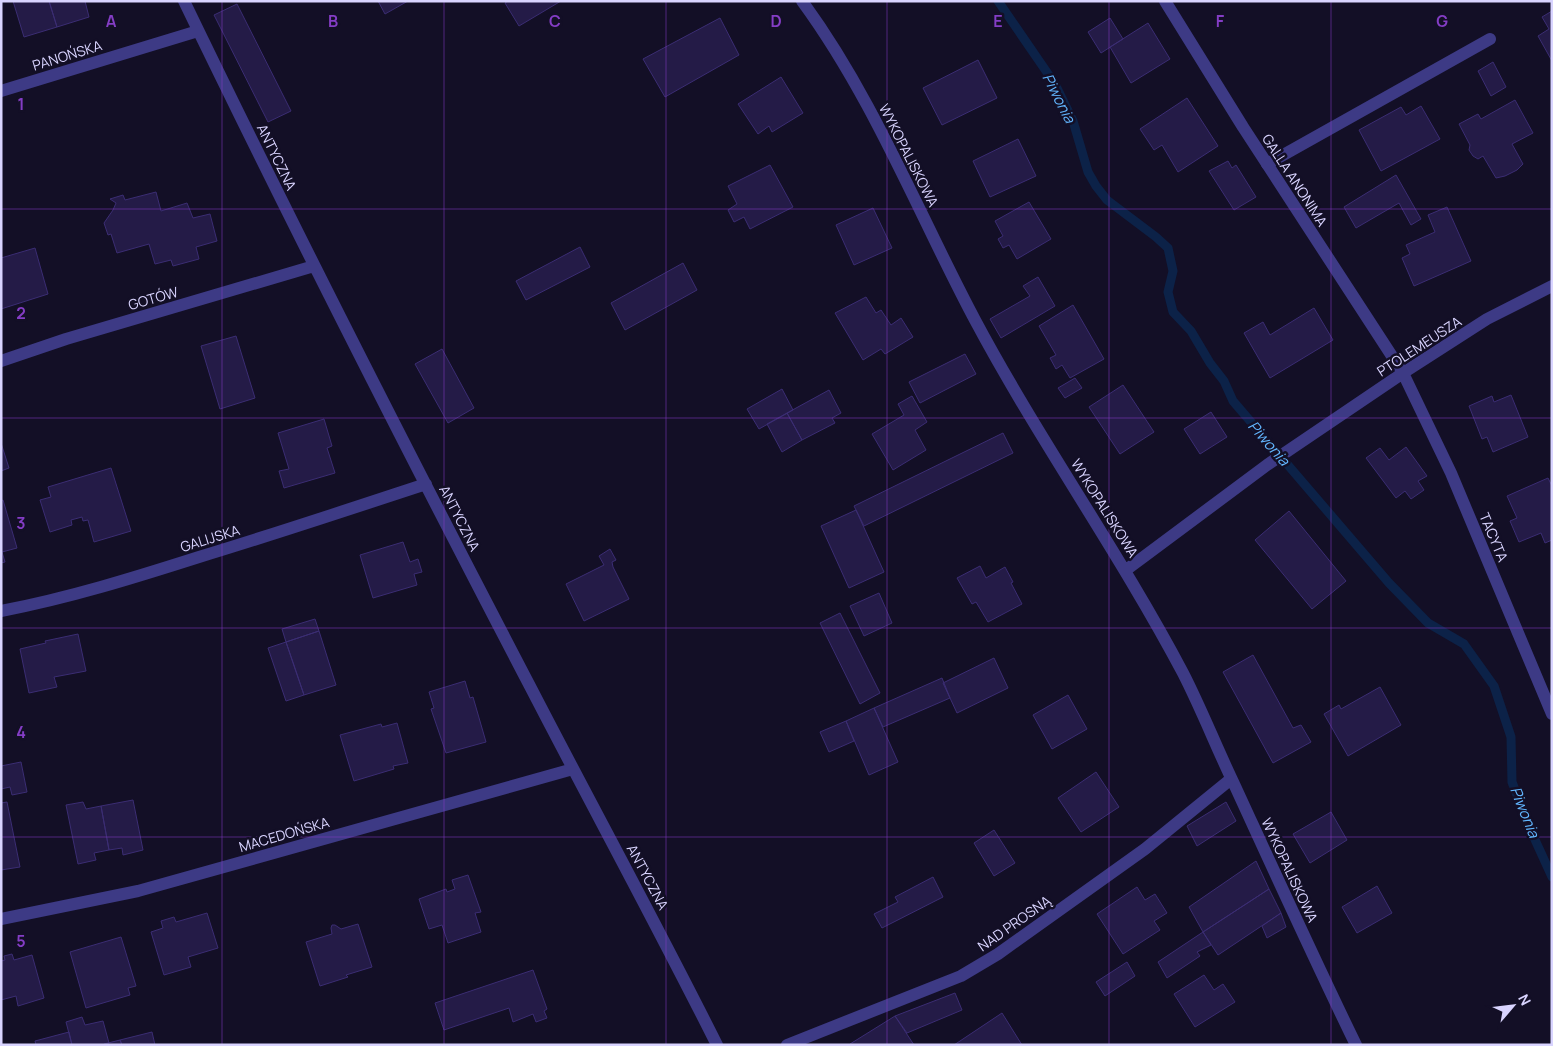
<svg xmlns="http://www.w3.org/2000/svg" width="1553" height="1046" font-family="Manrope,sans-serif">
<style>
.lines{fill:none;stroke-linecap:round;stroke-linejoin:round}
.stream{stroke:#0c2248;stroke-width:9}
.building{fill:#241b47;stroke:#3b2d73}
.lane{stroke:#3d3a85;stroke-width:12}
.street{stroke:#3d3a85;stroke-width:12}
.grid{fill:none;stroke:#843dc5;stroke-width:1;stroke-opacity:0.55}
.labels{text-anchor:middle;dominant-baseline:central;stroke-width:5;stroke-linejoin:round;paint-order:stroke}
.street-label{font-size:14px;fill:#d9d4ff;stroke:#130f26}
.water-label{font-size:15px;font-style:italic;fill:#62b6ff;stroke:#130f26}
.grid-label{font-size:16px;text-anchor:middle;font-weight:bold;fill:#843dc5;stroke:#130f26;stroke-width:5;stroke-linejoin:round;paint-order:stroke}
</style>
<rect width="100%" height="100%" fill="#130f26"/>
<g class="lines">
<path class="stream" d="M 998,1 L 1055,84 L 1073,121 L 1088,172 L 1096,186 L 1107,200 L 1156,237 L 1168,248 L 1173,271 L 1168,292 L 1173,312 L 1191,331 L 1210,363 L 1224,381 L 1233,401 L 1389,583 L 1428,623 L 1464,644 L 1494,686 L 1511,737 L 1512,782 L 1531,831 L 1552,877"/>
</g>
<path class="building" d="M 13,1 L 49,1 L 57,27 L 24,37 Z
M 49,1 L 85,1 L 89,17 L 57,27 Z
M 378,1 L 408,1 L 385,14 Z
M 508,1 L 561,1 L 519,26 L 505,3 Z
M 237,4 L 291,111 L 268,122 L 214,15 Z
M 1552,11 L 1552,61 L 1538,36 L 1549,29 L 1542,17 Z
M 720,18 L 739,55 L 665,97 L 643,59 Z
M 1110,18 L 1123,39 L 1101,53 L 1088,32 Z
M 1148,23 L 1170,59 L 1131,83 L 1110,47 Z
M 978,60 L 997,98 L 942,125 L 923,88 Z
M 1493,62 L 1506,87 L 1491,96 L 1478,71 Z
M 781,77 L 803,113 L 772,132 L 769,126 L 758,134 L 738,104 Z
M 1187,98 L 1218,146 L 1178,172 L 1162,145 L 1154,150 L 1140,129 Z
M 1515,100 L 1533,133 L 1512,144 L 1523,164 L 1517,170 L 1505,176 L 1496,178 L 1483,156 L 1478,159 L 1473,156 L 1469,150 L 1470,145 L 1459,124 L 1478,114 L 1481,119 Z
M 1421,106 L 1440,139 L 1381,171 L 1359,130 L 1401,107 L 1406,115 Z
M 1018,139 L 1036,176 L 990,197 L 973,161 Z
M 1228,161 L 1232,168 L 1236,165 L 1256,197 L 1234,210 L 1209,171 Z
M 770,165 L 793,207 L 750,229 L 744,217 L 734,222 L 728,210 L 737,204 L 728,186 Z
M 1396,175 L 1421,219 L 1411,225 L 1399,203 L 1356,228 L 1344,207 Z
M 156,192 L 161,211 L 187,203 L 193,218 L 210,214 L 217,241 L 196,247 L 199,259 L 173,266 L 171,260 L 155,264 L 149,244 L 117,253 L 111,234 L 108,235 L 104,223 L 113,210 L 116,203 L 110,199 L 123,195 L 125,200 Z
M 1029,202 L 1051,239 L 1017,259 L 1009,245 L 1003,248 L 998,239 L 1003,236 L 995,221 Z
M 1447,207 L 1471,261 L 1414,286 L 1402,258 L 1410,254 L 1406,245 L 1435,232 L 1428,215 Z
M 873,208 L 892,248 L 854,265 L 836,225 Z
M 580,247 L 590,267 L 526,300 L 516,281 Z
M 35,248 L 48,294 L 1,309 L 1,258 Z
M 683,263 L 697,290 L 625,330 L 611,303 Z
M 1038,277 L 1055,306 L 1001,338 L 990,319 L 1030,296 L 1023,286 Z
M 866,297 L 876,313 L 881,310 L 891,325 L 901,318 L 913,337 L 885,354 L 881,349 L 863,360 L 835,313 Z
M 1073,305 L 1104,359 L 1070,378 L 1062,365 L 1056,369 L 1050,358 L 1056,355 L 1039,326 Z
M 1314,308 L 1333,340 L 1270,378 L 1244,333 L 1263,322 L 1270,335 Z
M 236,336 L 255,398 L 220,409 L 201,346 Z
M 442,349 L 474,408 L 448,423 L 415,364 Z
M 965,354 L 976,374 L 920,403 L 909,382 Z
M 1075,378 L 1082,388 L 1065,398 L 1058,388 Z
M 1123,385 L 1154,432 L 1120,454 L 1089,407 Z
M 782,389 L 793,410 L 759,429 L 747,409 Z
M 829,390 L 841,413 L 832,418 L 835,423 L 802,440 L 787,413 Z
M 1511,395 L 1528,437 L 1493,452 L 1487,437 L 1482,439 L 1469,406 L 1492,396 L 1494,402 Z
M 912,396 L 927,422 L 915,430 L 926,450 L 893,470 L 872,434 L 904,415 L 898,404 Z
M 1211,412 L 1227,437 L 1200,454 L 1184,429 Z
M 787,413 L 802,440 L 782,452 L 767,424 Z
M 324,419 L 332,446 L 327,448 L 335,473 L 284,488 L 279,471 L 289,469 L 278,433 Z
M 1003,433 L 1013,453 L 864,526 L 854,506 Z
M 1,443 L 9,468 L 1,471 Z
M 1406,447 L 1427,476 L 1418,481 L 1424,490 L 1411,499 L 1405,491 L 1396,498 L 1366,458 L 1380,448 L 1389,460 Z
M 111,468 L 131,531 L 94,542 L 88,520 L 83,521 L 82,517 L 71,520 L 72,525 L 50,532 L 40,500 L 51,497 L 48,487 Z
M 1548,478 L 1552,486 L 1552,540 L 1545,543 L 1541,533 L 1519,542 L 1510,521 L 1517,518 L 1507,496 Z
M 3,500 L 17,548 L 2,552 L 5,562 L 1,563 L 1,501 Z
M 856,510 L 884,572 L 849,588 L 821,526 Z
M 1289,511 L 1346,581 L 1312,609 L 1255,540 Z
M 403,542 L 410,562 L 418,559 L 422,572 L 414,574 L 417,585 L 373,598 L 360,555 Z
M 610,549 L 616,560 L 612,562 L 613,567 L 629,599 L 584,621 L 566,584 L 604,565 L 599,556 Z
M 980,566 L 986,578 L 1005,567 L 1013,582 L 1011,583 L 1022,604 L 988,622 L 976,602 L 972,604 L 957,578 Z
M 879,593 L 892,623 L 864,636 L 850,606 Z
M 840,613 L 880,693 L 860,704 L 820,623 Z
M 315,619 L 319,631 L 286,642 L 282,629 Z
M 319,631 L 336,685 L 304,695 L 286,642 Z
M 78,634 L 86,671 L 54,677 L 57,687 L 29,693 L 20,649 L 46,643 L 45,641 Z
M 286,642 L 304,695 L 286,701 L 268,648 Z
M 1253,655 L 1293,728 L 1301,725 L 1311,742 L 1273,763 L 1223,672 Z
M 994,658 L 1008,688 L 957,713 L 943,683 Z
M 942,678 L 950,698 L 883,727 L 874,708 Z
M 465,681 L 470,698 L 473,697 L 486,742 L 446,753 L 431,709 L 434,708 L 429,692 Z
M 1380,687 L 1401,725 L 1348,756 L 1324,714 L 1339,705 L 1341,709 Z
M 1068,695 L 1087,729 L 1052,749 L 1033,715 Z
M 874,708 L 898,762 L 869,775 L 846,721 Z
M 846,721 L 854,741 L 829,752 L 820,732 Z
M 397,723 L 408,763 L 393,766 L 394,769 L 354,781 L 340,735 L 381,724 L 382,727 Z
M 21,762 L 27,792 L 12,795 L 10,787 L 1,789 L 1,766 Z
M 1096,772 L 1119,807 L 1081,832 L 1058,798 Z
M 133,800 L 143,850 L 123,855 L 122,848 L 109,850 L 101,806 Z
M 7,802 L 20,867 L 1,870 L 1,803 Z
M 83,802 L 86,809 L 101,806 L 109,850 L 94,853 L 96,860 L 78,864 L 66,805 Z
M 1226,802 L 1236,821 L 1197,846 L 1187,826 Z
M 1331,812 L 1347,840 L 1310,863 L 1293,834 Z
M 994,830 L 1015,863 L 994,876 L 974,843 Z
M 1256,861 L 1269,889 L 1203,932 L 1189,907 Z
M 468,875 L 481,912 L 475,913 L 481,932 L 448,943 L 442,925 L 429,929 L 419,899 L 446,889 L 447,892 L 455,889 L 452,880 Z
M 933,877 L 943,897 L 882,928 L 874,914 L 898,902 L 895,897 Z
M 1377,886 L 1392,913 L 1357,933 L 1342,907 Z
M 1137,887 L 1145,900 L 1155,894 L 1167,913 L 1154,921 L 1160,930 L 1123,954 L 1097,914 Z
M 1269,889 L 1281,913 L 1218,955 L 1203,932 Z
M 207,913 L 218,948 L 188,957 L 191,967 L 164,975 L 151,932 L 163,928 L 161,921 L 174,917 L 176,922 Z
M 1281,913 L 1286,927 L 1267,938 L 1262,926 Z
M 358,924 L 372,967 L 346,975 L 348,977 L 320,986 L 306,942 L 332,934 L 331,928 L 332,925 L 335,925 L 341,929 Z
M 1203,932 L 1211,945 L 1197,952 L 1200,956 L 1167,978 L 1158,962 Z
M 121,937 L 136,986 L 128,988 L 130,995 L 86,1008 L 70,952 Z
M 12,954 L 14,960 L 32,955 L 44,998 L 18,1006 L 16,996 L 1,1000 L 1,961 L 5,960 L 4,956 Z
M 1127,962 L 1135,976 L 1105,996 L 1096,982 Z
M 533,970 L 547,1009 L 544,1011 L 547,1018 L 536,1022 L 533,1014 L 513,1022 L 509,1008 L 444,1030 L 435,1003 Z
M 1204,975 L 1214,990 L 1223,984 L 1235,1002 L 1195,1027 L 1174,994 Z
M 955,993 L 962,1010 L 907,1033 L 895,1016 Z
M 1002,1013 L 1022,1045 L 954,1045 Z
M 895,1016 L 914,1045 L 851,1045 L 850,1044 Z
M 82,1017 L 85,1025 L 103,1021 L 109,1043 L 102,1045 L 72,1045 L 66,1022 Z
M 69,1032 L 72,1045 L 36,1045 L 35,1041 Z
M 152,1032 L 155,1045 L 122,1045 L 120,1040 Z
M 120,1040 L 122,1045 L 104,1045 L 104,1044 Z"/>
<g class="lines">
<path class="lane" d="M 1267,164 L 1490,39"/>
<path class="street" d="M 184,1 C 296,233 413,462 532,690 C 593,808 657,925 717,1045
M 802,1 C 874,99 918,213 975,320 C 1039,440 1119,552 1183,673 C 1202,710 1217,749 1235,786 C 1275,873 1314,959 1356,1045
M 1165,1 L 1243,127 L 1403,373 L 1451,473 L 1552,714
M 1,91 L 198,31
M 1,361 L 66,339 L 314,266
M 1126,570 L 1267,465 L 1403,373 L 1487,319 L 1552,286
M 1,611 C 69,598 133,578 199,557 C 275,534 350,509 426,484
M 1,919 L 138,891 L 573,769
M 787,1045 L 961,976 L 998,954 L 1145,849 L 1231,779"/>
</g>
<path class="grid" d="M 222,1 L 222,1045M 444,1 L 444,1045M 666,1 L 666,1045M 887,1 L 887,1045M 1109,1 L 1109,1045M 1331,1 L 1331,1045M 1,209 L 1552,209M 1,418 L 1552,418M 1,628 L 1552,628M 1,837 L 1552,837"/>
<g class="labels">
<g class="street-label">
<text transform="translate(67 55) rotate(-17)">PANOŃSKA</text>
<text transform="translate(909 155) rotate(63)">WYKOPALISKOWA</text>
<text transform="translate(277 157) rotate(64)">ANTYCZNA</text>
<text transform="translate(1295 180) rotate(57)">GALLA ANONIMA</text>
<text transform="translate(153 298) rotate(-16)">GOTÓW</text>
<text transform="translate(1419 346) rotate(-33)">PTOLEMEUSZA</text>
<text transform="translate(1105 508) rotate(58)">WYKOPALISKOWA</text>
<text transform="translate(460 518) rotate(63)">ANTYCZNA</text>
<text transform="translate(1494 537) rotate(67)">TACYTA</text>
<text transform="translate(210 538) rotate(-17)">GALIJSKA</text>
<text transform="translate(284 834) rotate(-16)">MACEDOŃSKA</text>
<text transform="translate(1290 870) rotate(65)">WYKOPALISKOWA</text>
<text transform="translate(648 877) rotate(62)">ANTYCZNA</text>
<text transform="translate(1014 923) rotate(-35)">NAD PROSNĄ</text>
</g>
<g class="water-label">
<text transform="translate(1059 98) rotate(63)">Piwonia</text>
<text transform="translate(1269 443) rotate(49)">Piwonia</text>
<text transform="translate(1525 812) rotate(68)">Piwonia</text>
</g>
</g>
<g class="grid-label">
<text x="111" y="27">A</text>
<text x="333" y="27">B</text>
<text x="555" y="27">C</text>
<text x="776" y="27">D</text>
<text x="998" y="27">E</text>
<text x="1220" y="27">F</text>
<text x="1442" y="27">G</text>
<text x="21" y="110">1</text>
<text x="21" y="319">2</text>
<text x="21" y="529">3</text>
<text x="21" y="738">4</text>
<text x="21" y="947">5</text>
</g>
<rect width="1553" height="1046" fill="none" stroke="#d9d4ff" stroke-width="5"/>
<g transform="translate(1513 1006) rotate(62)" stroke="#130f26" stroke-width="4" paint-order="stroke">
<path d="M0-4L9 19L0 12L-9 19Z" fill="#d9d4ff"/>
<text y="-8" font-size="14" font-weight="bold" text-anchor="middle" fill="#d9d4ff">N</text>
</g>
</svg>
